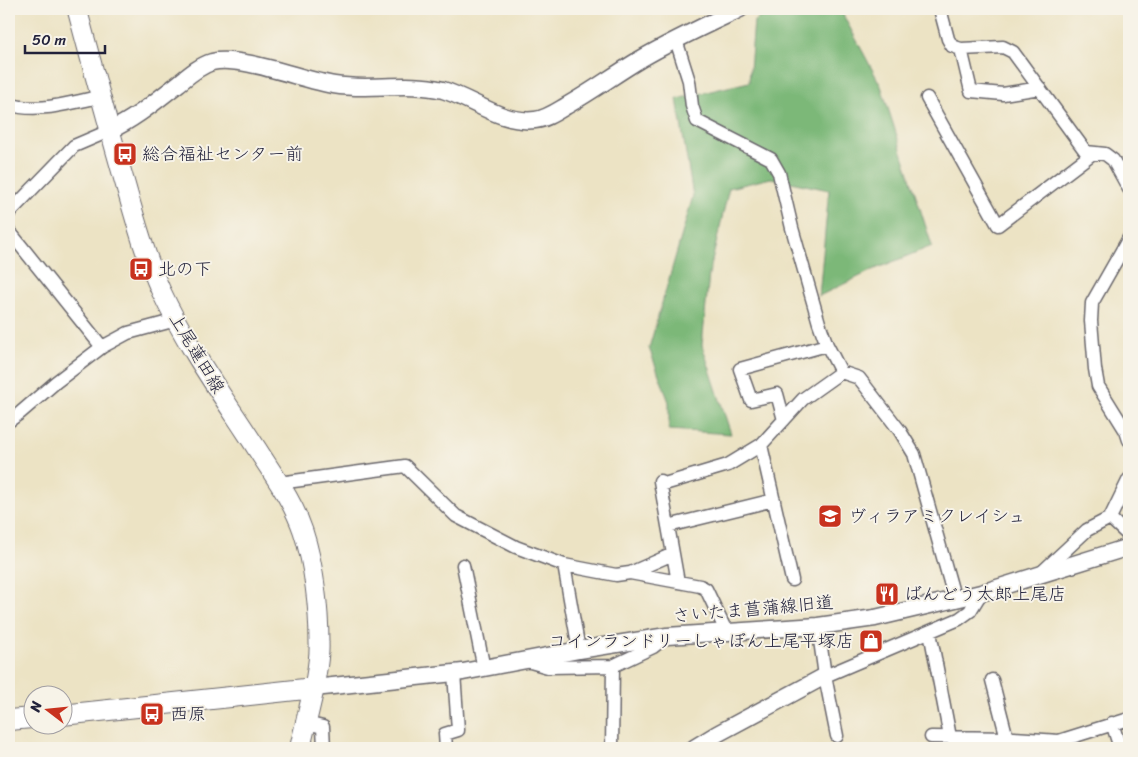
<svg xmlns="http://www.w3.org/2000/svg" width="1138" height="757" font-family="Sriracha,'Klee One',sans-serif">
<style>
.forest{fill:#7bb878;stroke:#4e6d5a}
.lines{fill:none;stroke-linecap:round;stroke-linejoin:round}
.minor-casing{stroke:#69666b;stroke-width:15}
.tertiary-casing{stroke:#69666b;stroke-width:19}
.secondary-casing{stroke:#69666b;stroke-width:21}
.primary-casing{stroke:#69666b;stroke-width:22}
.minor{stroke:#fff;stroke-width:12}
.tertiary{stroke:#fff;stroke-width:16}
.secondary{stroke:#fff;stroke-width:19}
.primary{stroke:#fff;stroke-width:20}
.labels{text-anchor:middle;dominant-baseline:central;stroke-width:4;stroke-linejoin:round;paint-order:stroke}
.poi-label{font-size:18px;fill:#22223b;stroke:#f7f3e8;text-anchor:start}
.street-label{font-size:18px;fill:#22223b;stroke:#f7f3e8}
</style>
<rect width="100%" height="100%" fill="#f7f3e8"/>
<filter id="ink" filterUnits="userSpaceOnUse"><feTurbulence type="fractalNoise" baseFrequency=".02" numOctaves="2"/><feDisplacementMap in="SourceGraphic" scale="10" xChannelSelector="R" yChannelSelector="G"/><feConvolveMatrix kernelMatrix="1 2 1 2 8 2 1 2 1" color-interpolation-filters="sRGB"/></filter>
<filter id="wash" filterUnits="userSpaceOnUse"><feTurbulence type="fractalNoise" baseFrequency=".0096" numOctaves="4" result="noise"/><feDisplacementMap in="SourceGraphic" scale="20" xChannelSelector="R" yChannelSelector="G"/><feGaussianBlur stdDeviation="1.12" result="paint"/><feColorMatrix in="noise" values="0 0 0 0 0 0 0 0 0 0 0 0 0 0 0 0 0 1.4 0 .05"/><feComposite in="paint" operator="in"/></filter>
<g filter="url(#wash)">
<rect width="100%" height="100%" fill="#ece3c4"/>
<path class="forest" d="M 775,9 L 840,9 L 881,86 L 932,246 L 875,269 L 819,296 L 829,190 L 771,178 L 729,188 L 709,274 L 702,345 L 731,434 L 669,430 L 669,402 L 649,348 L 693,196 L 677,99 L 749,82 L 754,21 Z"/>
</g>
<g filter="url(#ink)">
<g class="lines">
<g class="minor-casing">
<path id="minor" d="M 940,9 L 948,39 L 952,46 L 961,49 L 1003,47 L 1013,52 L 1086,152 L 1105,154 L 1113,160 L 1129,189
M 676,40 L 689,81 L 692,106 L 697,121 L 771,159 L 779,173 L 792,228 L 819,323 L 827,345 L 841,372 L 859,378 L 900,431 L 914,454 L 955,600
M 961,49 L 971,91 L 1003,94 L 1040,88
M 927,98 L 998,225 L 1093,153
M 9,104 C 37,114 71,102 100,97
M 9,213 L 74,146 L 109,131
M 9,231 L 102,347
M 1129,238 L 1092,303 L 1091,321 L 1095,369 L 1098,386 L 1126,431 L 1129,440
M 784,420 L 777,394 L 751,400 L 740,369 L 827,345
M 9,421 L 20,413 L 56,382 L 102,347 L 128,333 L 176,320
M 761,445 L 792,580
M 1129,479 L 1110,518 L 1129,536
M 660,481 L 678,582
M 279,483 L 405,466 L 456,516 L 516,547 L 564,565 L 579,650
M 661,485 L 728,465 L 761,445 L 803,399 L 841,372
M 668,526 L 774,500
M 463,565 L 484,669
M 564,565 L 616,575 L 630,573 L 673,554
M 630,573 L 700,586 L 706,589 L 726,631
M 1041,573 L 1087,530 L 1110,518
M 818,626 L 825,676 L 837,736
M 930,632 L 950,737
M 527,661 L 548,667 L 613,666 L 653,647 L 667,636
M 825,676 L 959,619 L 970,611 L 981,593
M 992,680 L 1007,738
M 306,723 L 323,727 L 324,748
M 1112,723 L 1120,748
M 931,737 L 1014,738 L 1059,741 L 1129,719
M 446,748 L 445,734 L 458,730 L 454,673
M 612,748 L 613,666"/>
</g>
<g class="tertiary-casing">
<path id="tertiary" d="M 109,131 C 135,119 156,101 178,84 C 188,76 199,66 212,62 C 241,55 302,80 334,85 C 370,91 407,81 443,90 C 473,99 502,124 535,120 C 546,119 556,112 566,106 C 591,92 614,75 639,60 C 671,41 706,25 740,9
M 314,688 L 463,672 L 579,650 L 667,636 L 818,626 L 875,618 L 981,593 L 1129,547
M 694,748 L 717,734 L 825,676"/>
</g>
<g class="secondary-casing">
<path id="secondary" d="M 77,9 C 93,69 109,128 126,187 C 136,222 146,258 161,291 C 187,347 224,398 257,449 C 274,476 293,501 303,531 C 314,564 319,609 319,643 C 320,658 316,674 314,688"/>
</g>
<g class="primary-casing">
<path id="primary" d="M 62,715 L 314,688 L 300,748
M 9,720 L 32,718"/>
</g>
<use href="#minor" class="minor"/>
<use href="#tertiary" class="tertiary"/>
<use href="#secondary" class="secondary"/>
<use href="#primary" class="primary"/>
</g>
</g>
<defs>
<g id="bus-square" transform="scale(1.25)"><rect x="-9" y="-9" width="18" height="18" rx="4" fill="#c8321e" stroke="#f7f3e8"/><path d="M-5-6H5V4H4V6H2V4H-2V6H-4V4H-5ZM-3.5-4V0h7V-4ZM-3.5 1.2v1.5H-2V1.2ZM2 1.2v1.5H3.5V1.2Z" fill="#fff"/></g>
<g id="school-square" transform="scale(1.25)"><rect x="-9" y="-9" width="18" height="18" rx="4" fill="#c8321e" stroke="#f7f3e8"/><path d="M0-5L7-2L0 1L-7-2ZM-4 1L0 2.5L4 1V4Q0 6-4 4Z" fill="#fff"/></g>
<g id="restaurant-square" transform="scale(1.25)"><rect x="-9" y="-9" width="18" height="18" rx="4" fill="#c8321e" stroke="#f7f3e8"/><path d="M-5-6h1v4h1v-4h1v4h1v-4h1v5L-1.5 .5V6h-2V.5L-5-1ZM5-6V6H3V1.5H1.5Q1.5-4 5-6Z" fill="#fff"/></g>
<g id="shop-square" transform="scale(1.25)"><rect x="-9" y="-9" width="18" height="18" rx="4" fill="#c8321e" stroke="#f7f3e8"/><path d="M-5-2.5h2.3a2.7 3.5 0 0 1 5.4 0H5L5.5 6h-11ZM-1.5-2.5h3a1.5 2.3 0 0 0-3 0Z" fill="#fff"/></g>
</defs>
<g fill-rule="evenodd">
<use href="#bus-square" x="125" y="154"/>
<use href="#bus-square" x="141" y="269"/>
<use href="#school-square" x="830" y="516"/>
<use href="#restaurant-square" x="887" y="594"/>
<use href="#shop-square" x="871" y="641"/>
<use href="#bus-square" x="152" y="714"/>
</g>
<g class="labels">
<g class="poi-label">
<text x="142" y="154">総合福祉センター前</text>
<text x="158" y="269">北の下</text>
<text x="848" y="516">ヴィラアミクレイシュ</text>
<text x="904" y="594">ばんどう太郎上尾店</text>
<text x="854" y="641" text-anchor="end">コインランドリーしゃぼん上尾平塚店</text>
<text x="170" y="714">西原</text>
</g>
<g class="street-label">
<text transform="translate(197 353) rotate(59)">上尾蓮田線</text>
<text transform="translate(753 609) rotate(-5)">さいたま菖蒲線旧道</text>
</g>
</g>
<rect width="1138" height="757" fill="none" stroke="#f7f3e8" stroke-width="30"/>
<g transform="translate(48 710) rotate(286)"><circle r="24" fill="#f7f3e8" stroke="#a29fa3"/>
<path d="M0-4L9 19L0 12L-9 19Z" fill="#c8321e"/>
<text y="-8" font-size="14" font-weight="bold" text-anchor="middle" fill="#22223b">N</text>
</g>
<path d="M25 45v8h80v-8" fill="none" stroke="#22223b" stroke-width="2.5"/>
<text x="32" y="45" font-size="15" fill="#22223b" stroke="#f7f3e8" stroke-width="4" paint-order="stroke">50 m</text>
</svg>
